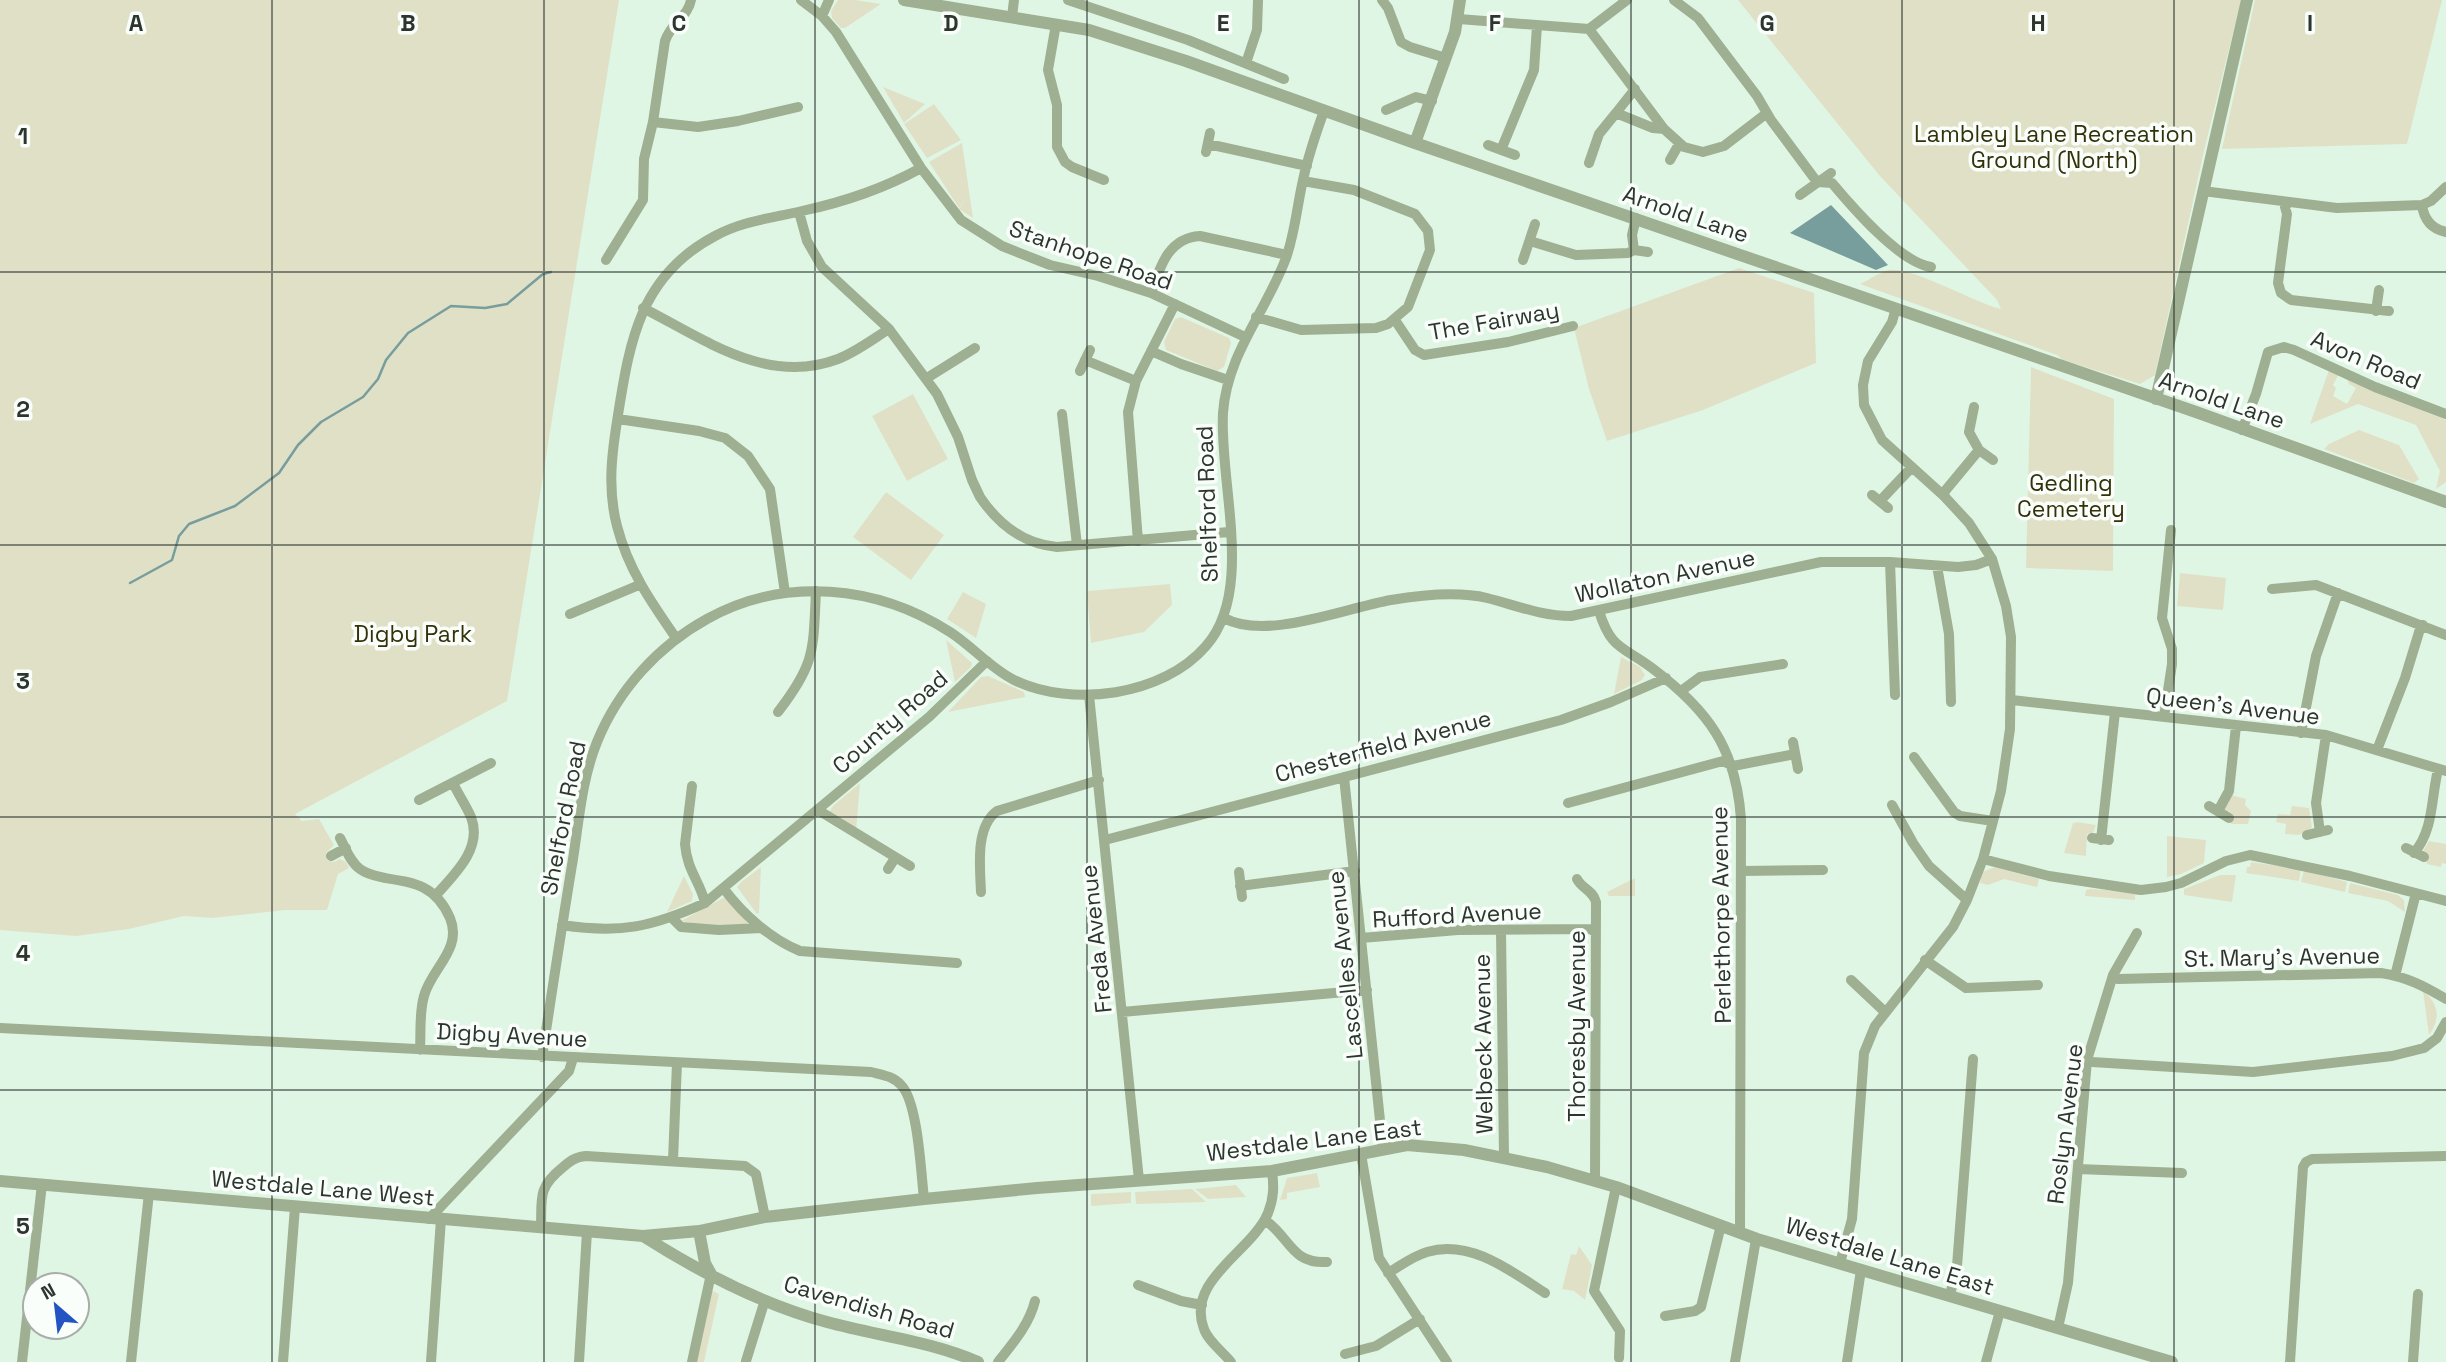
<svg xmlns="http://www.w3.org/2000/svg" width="2446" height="1362" font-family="'Space Grotesk',sans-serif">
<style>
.green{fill:#e0e0c7}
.water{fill:#779d9d}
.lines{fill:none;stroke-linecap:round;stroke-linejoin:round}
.stream{stroke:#779d9d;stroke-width:2.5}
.minor{stroke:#9faf91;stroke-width:10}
.tertiary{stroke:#9faf91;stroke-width:12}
.grid{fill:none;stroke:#2c352e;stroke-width:2;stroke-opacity:0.55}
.labels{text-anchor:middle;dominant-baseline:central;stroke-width:7;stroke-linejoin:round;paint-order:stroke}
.park-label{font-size:23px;fill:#323109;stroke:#f9fefa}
.street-label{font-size:23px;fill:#2c352e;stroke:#f9fefa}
.grid-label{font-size:23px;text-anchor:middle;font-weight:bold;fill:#2c352e;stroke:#f9fefa;stroke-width:7;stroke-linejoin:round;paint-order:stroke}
</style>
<rect width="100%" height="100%" fill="#e0f6e5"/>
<path class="green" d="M 0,0 L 619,0 L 507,701 L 295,814 L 302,821 L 319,819 L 334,845 L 326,853 L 327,860 L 334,862 L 340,859 L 346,862 L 349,868 L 338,874 L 327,910 L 285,910 L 212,918 L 184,916 L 129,929 L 76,936 L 0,930 Z
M 838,0 L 855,0 L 881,4 L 845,28 L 841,28 L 832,18 L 831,11 Z
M 1738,0 L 2241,0 L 2204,151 L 2155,375 L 2140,384 L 2063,360 L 2057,355 L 1860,284 C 1869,280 1880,272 1889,270 C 1912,266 1975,303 2001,309 L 1997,300 L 1879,175 Z
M 2255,0 L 2442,0 L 2407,144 L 2222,149 Z
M 883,87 L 925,104 L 904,123 Z
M 934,104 L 961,140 L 927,158 L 904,124 Z
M 962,143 L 973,218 L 959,209 L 966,197 L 959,208 L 929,162 Z
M 1739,268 L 1814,293 L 1816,363 L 1703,410 L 1607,441 L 1589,389 L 1574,328 Z
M 1181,317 L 1229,338 L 1231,343 L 1224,367 L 1217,371 L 1166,350 L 1164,342 L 1175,319 Z
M 2031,367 L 2114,399 L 2113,571 L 2026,568 Z
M 2329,370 L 2339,374 L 2333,385 L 2336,388 L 2333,396 L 2347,404 L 2356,388 L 2349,384 L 2347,379 L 2446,420 L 2446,482 L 2436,489 L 2440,471 L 2416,425 L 2358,404 L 2310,424 Z
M 913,394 L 948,459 L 907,481 L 872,416 Z
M 2359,430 L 2399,445 L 2419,479 L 2414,483 L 2324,449 L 2329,444 Z
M 886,492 L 944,535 L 911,580 L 853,537 Z
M 2180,573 L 2226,578 L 2223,610 L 2177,606 Z
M 1170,584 L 1172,605 L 1144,632 L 1091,643 L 1087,591 Z
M 963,592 L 986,604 L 976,638 L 947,619 Z
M 946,640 L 972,663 L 971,667 L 955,682 Z
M 1621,657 L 1640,667 L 1645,675 L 1642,680 L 1614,694 Z
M 988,676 L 1024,692 L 1025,697 L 948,712 L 981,677 Z
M 860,783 L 856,831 L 832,816 L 830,811 L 833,806 Z
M 2231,795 L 2246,799 L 2245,805 L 2251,811 L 2248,824 L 2231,824 L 2230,812 L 2223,810 Z
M 2292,806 L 2309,808 L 2312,828 L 2299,835 L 2285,834 L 2286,824 L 2276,822 L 2278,814 L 2290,815 Z
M 2078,822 L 2096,825 L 2093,833 L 2087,834 L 2086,856 L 2064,853 L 2073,823 Z
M 2167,836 L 2206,840 L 2204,863 L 2181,874 L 2167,877 Z
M 2429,841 L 2446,844 L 2446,864 L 2442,863 L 2441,867 L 2427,864 L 2423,851 Z
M 2251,862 L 2301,869 L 2299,881 L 2246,873 L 2247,867 L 2250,867 Z
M 761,867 L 759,913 L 757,914 L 737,887 L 741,882 Z
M 1995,867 L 2039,879 L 2037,887 L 2004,879 L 1988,885 L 1980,883 L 1982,872 Z
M 2304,870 L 2347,882 L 2345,892 L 2301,882 Z
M 2220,875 L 2236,875 L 2232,902 L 2184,895 L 2184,889 Z
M 684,876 L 693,894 L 692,901 L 667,912 Z
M 1635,878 L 1635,896 L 1609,896 L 1607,892 Z
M 2350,883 L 2398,895 L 2404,900 L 2405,912 L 2388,901 L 2348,893 Z
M 2090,889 L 2139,892 L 2139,895 L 2135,895 L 2135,900 L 2085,896 L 2086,890 Z
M 725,897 L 748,923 L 744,926 L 706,926 L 681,921 Z
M 2423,991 C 2439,1003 2441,1019 2429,1035 Z
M 1317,1173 L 1320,1187 L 1287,1193 L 1287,1199 L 1280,1200 L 1287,1178 Z
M 1236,1185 L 1246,1197 L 1208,1199 L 1195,1189 Z
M 1192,1189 L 1206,1202 L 1136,1204 L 1135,1192 Z
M 1131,1192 L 1131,1203 L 1091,1206 L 1091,1194 Z
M 1579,1246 L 1592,1265 L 1585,1300 L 1574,1291 L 1562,1289 L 1571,1254 L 1576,1255 Z
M 711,1290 L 719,1294 L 704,1362 L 695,1362 Z"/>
<path class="water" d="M 1831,205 L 1888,265 L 1876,270 L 1790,233 Z"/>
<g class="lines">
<path class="stream" d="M 130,583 L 172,560 L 179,536 L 189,524 L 235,506 L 279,473 L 298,445 L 321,422 L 363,397 L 378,379 L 386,360 L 408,333 L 451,306 L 485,308 L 507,304 L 543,274 L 551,272"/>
<path class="minor" d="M 691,0 C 688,17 672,21 665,41 L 653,122 L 698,127 L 738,121 L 798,107
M 801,0 L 822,16 L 836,32 L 921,168 L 961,220 L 1002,246 L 1050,265 L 1098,276 L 1151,293 L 1245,337
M 1068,0 L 1188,40 L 1284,79
M 1382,0 L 1388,8 L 1401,42 L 1410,47 L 1446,58
M 1674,0 L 1698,18 L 1757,96 L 1771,120 L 1817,182 L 1832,183 C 1853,208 1899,262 1931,267
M 822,16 L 829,0
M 1012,17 L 1014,0
M 1459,19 L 1589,29 L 1627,0
M 1056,24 L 1048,70 L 1057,105 L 1057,147 L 1065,162 L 1072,167 L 1104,180
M 1589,29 L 1664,129 L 1684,147 L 1703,152 L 1724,146 L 1767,113
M 1246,63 L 1257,30 L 1258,0
M 1635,89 L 1616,113 L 1653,128 L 1664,129
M 1386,110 L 1416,97 L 1432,101
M 1208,144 L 1307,166
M 1488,145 L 1515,155
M 1501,150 L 1534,70 L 1537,26
M 1206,152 L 1210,133
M 1670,160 L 1679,144
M 1589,163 L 1599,134 L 1616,113
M 2203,191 L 2337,208 L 2422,205 L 2431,201 L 2446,187
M 1800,195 L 1831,173
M 2288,203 L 2285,207 L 2287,214 L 2278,283 L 2281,293 L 2291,300 L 2389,311
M 2422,205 C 2424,220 2432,229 2446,232
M 799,212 L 807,241 L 822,267 L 889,329 L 937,394 L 958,437 L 972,480 L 980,497 C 999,525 1023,544 1057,547 L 1229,532
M 1530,241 L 1576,255 L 1628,253 L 1634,250 L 1632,235 L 1636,218
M 1634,250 L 1648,252
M 606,260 L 643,200 L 644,159 L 653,122
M 1523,260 L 1535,224
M 1151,293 C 1160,267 1168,238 1200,236 L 1287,255
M 643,308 C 704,339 767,386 838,359 C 856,352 873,339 889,329
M 2376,311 L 2379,290
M 1256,317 L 1301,330 L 1376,328 L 1388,324 L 1408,307 L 1430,250 L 1428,231 L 1415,214 L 1354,190 L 1303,181
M 1395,320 L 1415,350 L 1424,355 L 1508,342 L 1573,326
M 1151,351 L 1181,364 L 1228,380
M 1085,360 L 1136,381
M 1080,371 L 1090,350
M 927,378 L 975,348
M 1062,414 L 1077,545
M 618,419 L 699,431 L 725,438 L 748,456 L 770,489 L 785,593
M 2242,430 L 2256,394 L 2268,352 L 2284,347 L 2294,350 L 2375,387 L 2446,414
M 1979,450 L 1993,460
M 1872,495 L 1888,508
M 1944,496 L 1945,491 L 1979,450 L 1969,432 L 1974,407
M 1880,501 L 1912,467
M 1138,541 L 1128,412 L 1136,381 L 1175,304
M 1890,562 L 1895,695
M 1937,566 L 1949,634 L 1951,702
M 2272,589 L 2316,585 L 2446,635
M 1599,611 C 1611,650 1623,646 1652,668 C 1708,710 1736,748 1741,819 L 1740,1232
M 570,614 L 639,585
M 1224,618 C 1266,641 1345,608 1391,600 C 1421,595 1457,591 1487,598 C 1515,605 1541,616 1571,616 L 1821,562 L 1890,562 L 1958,567 L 1976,565 L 1992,559
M 676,638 C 651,602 628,569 617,526 C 607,488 612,452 618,415 C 630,339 641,275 715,236 C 742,221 772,218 802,211 C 844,202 883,189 921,168
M 1681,691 L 1700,677 L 1783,664
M 1089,695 L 1139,1180
M 2012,700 L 2326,735 L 2446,771
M 778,712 C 816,663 813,650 816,591
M 2164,717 L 2172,664 L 2172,649 L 2162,618 L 2171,530
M 2301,733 L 2316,656 L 2338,593
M 1793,742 L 1798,769
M 2377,750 L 2405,678 L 2420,629 L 2423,625
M 1914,757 L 1954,812 L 1960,816 L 1993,821
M 1344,777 L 1383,1149
M 692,786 L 685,844 C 687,871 700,881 705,903
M 419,800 L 491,763
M 1568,803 L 1723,761 L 1733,766 L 1795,754
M 1892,805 L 1913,843 L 1929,866 L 1967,900
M 2209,806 L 2229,818
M 818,810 L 910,866
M 2218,811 L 2229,791 L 2236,726
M 2320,832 L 2316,803 L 2326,735
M 2307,835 L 2328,830
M 340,838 C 346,849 350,862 360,869 C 368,875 376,876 385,878 C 416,883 436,886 450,918 C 463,949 431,969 424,996 C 419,1013 421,1033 420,1050
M 2092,838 L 2109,840
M 1105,840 L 1561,720 L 1611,702 L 1666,678
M 2101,840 L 2115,712
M 2406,848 L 2424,857
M 2414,853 C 2434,830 2431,797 2438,770
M 331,856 L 346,848
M 1983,859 L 2049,876 L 2141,890 L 2166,887 L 2181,883 L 2226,861 L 2250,855 L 2350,876 L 2446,901
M 888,869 L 895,858
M 1741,871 L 1823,870
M 1239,872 L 1242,897
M 1577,879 C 1582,889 1593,890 1596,902 L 1595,1181
M 1240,886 L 1355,871
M 724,889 C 743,914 770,939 800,951 L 957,963
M 981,892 C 980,867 975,827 997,811 L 1099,780
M 436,895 C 455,874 483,848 471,817 C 466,805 458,794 453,783
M 672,918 L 681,927 L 719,930 L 762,928
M 562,925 C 620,934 652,927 705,903 L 929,717 L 987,661
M 1501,930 L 1504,1157
M 1361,938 L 1458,930 L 1591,929 L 1596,933
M 1925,960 L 1966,988 L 2038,985
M 2113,975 L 2118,979 L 2381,973 C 2407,977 2424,986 2446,999
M 2395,976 L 2416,893
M 1851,980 L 1885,1012
M 1122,1012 L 1367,990
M 0,1028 L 871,1072 C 883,1075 893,1076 901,1085 C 918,1102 921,1173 924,1199
M 542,1057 C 552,991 562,925 573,859 C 579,820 582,779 597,742 C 618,690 658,646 707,619 C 784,576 877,585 950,632 C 972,646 990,668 1014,680 C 1072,708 1163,696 1206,646 C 1255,591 1219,482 1223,413 C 1227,354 1266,312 1286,258 C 1295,233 1297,206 1303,180 C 1308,157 1316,133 1324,111
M 2087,1060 L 2092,1062 L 2253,1072 L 2392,1056 L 2424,1048 L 2437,1038 L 2446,1022
M 1361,1154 L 1379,1258 L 1447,1362
M 673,1160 L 677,1063
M 2078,1169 L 2182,1173
M 1616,1187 L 1594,1291 L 1620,1331 L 1619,1358
M 429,1219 L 569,1071 L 573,1058
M 1265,1220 C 1290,1237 1291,1264 1327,1262
M 541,1228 C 542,1199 537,1188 562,1168 C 570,1161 575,1157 586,1156 L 745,1166 L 756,1174 L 765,1217
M 1840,1263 L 1852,1219 L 1864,1053 L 1875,1026 L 1953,927 L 1967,900 L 1983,859 L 2001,791 L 2010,729 L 2011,637 L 2006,606 L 1992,559 L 1969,523 L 1944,496 L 1882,440 L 1864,405 L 1863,385 L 1868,361 L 1892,322 L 1896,308
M 1388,1273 C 1400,1266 1413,1256 1427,1252 C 1470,1239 1511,1271 1545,1293
M 1138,1285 L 1181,1301 L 1202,1305
M 1950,1295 L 1957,1266 L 1973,1059
M 1665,1316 L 1695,1311 L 1701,1307 L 1721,1225
M 2058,1328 L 2068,1283 L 2087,1060 L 2113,975 L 2137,933
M 1345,1354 L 1376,1346 L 1420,1319
M 746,1361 L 765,1300
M 22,1362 L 42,1184
M 131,1362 L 149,1193
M 283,1362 L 295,1207
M 431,1362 L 441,1219
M 579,1362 L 587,1232
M 692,1362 L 711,1274
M 998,1362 C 1013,1343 1029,1325 1035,1301
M 1231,1362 C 1223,1352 1208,1341 1204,1329 C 1185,1280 1252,1252 1268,1213 C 1274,1198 1274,1186 1272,1171
M 1735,1362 L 1755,1245 L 1757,1239
M 1847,1362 L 1861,1270
M 1986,1362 L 2000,1311
M 2290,1362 L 2303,1167 L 2306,1162 L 2312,1159 L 2446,1156
M 2413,1362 L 2418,1294"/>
<path class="tertiary" d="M 904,0 L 1089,30 L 1186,61 L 1415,143 L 2196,412 L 2446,502
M 1415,143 L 1455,32 L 1460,0
M 2156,399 L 2247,0
M 0,1181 L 643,1236 L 699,1231 L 765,1217 L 924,1199 L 1037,1188 L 1272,1171 L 1407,1145 L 1464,1150 L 1547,1167 L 1616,1187 L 1757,1239 L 2172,1362
M 699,1231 L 705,1263 L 711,1274
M 643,1236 C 698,1271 764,1305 827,1322 C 878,1336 930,1341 978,1362"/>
</g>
<path class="grid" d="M 272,0 L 272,1362M 544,0 L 544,1362M 815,0 L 815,1362M 1087,0 L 1087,1362M 1359,0 L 1359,1362M 1631,0 L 1631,1362M 1902,0 L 1902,1362M 2174,0 L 2174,1362M 0,272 L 2446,272M 0,545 L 2446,545M 0,817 L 2446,817M 0,1090 L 2446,1090"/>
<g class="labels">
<g class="park-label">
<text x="2054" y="134">Lambley Lane Recreation<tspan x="2054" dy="26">Ground (North)</tspan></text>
<text x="2071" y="483">Gedling<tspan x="2071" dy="26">Cemetery</tspan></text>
<text x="413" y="634">Digby Park</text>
</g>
<g class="street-label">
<text transform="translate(1686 214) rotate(19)">Arnold Lane</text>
<text transform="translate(1091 255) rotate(19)">Stanhope Road</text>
<text transform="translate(1494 321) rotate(-10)">The Fairway</text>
<text transform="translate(2366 360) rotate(23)">Avon Road</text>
<text transform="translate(2222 400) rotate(19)">Arnold Lane</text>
<text transform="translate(1207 504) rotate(-92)">Shelford Road</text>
<text transform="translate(1665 576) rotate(-12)">Wollaton Avenue</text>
<text transform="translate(2233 706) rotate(7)">Queen's Avenue</text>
<text transform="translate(890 722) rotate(-41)">County Road</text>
<text transform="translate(1383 746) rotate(-15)">Chesterfield Avenue</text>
<text transform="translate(563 818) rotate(-79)">Shelford Road</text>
<text transform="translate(1457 915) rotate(-3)">Rufford Avenue</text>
<text transform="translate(1721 915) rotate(-91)">Perlethorpe Avenue</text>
<text transform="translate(1096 939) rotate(-96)">Freda Avenue</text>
<text transform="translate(2282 957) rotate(-1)">St. Mary's Avenue</text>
<text transform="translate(1345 965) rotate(-96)">Lascelles Avenue</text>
<text transform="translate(1577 1026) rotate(-90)">Thoresby Avenue</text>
<text transform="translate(512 1035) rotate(3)">Digby Avenue</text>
<text transform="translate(1483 1044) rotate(-91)">Welbeck Avenue</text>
<text transform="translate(2065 1124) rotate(-83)">Roslyn Avenue</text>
<text transform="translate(1314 1140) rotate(-7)">Westdale Lane East</text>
<text transform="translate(323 1188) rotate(5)">Westdale Lane West</text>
<text transform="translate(1890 1256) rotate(17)">Westdale Lane East</text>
<text transform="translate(869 1307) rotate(16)">Cavendish Road</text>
</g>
</g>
<g class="grid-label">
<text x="136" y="31">A</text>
<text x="408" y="31">B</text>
<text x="679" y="31">C</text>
<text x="951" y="31">D</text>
<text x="1223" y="31">E</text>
<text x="1495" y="31">F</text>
<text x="1767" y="31">G</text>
<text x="2038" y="31">H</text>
<text x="2310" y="31">I</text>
<text x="23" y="144">1</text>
<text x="23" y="417">2</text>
<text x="23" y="689">3</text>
<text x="23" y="961">4</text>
<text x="23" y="1234">5</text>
</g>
<g transform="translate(56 1306) rotate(332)"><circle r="33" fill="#f9fefa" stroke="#a7aea8" stroke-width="2"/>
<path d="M0-5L12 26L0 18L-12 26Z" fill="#2354c2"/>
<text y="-10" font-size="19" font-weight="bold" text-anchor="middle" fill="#2c352e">N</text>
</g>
</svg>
